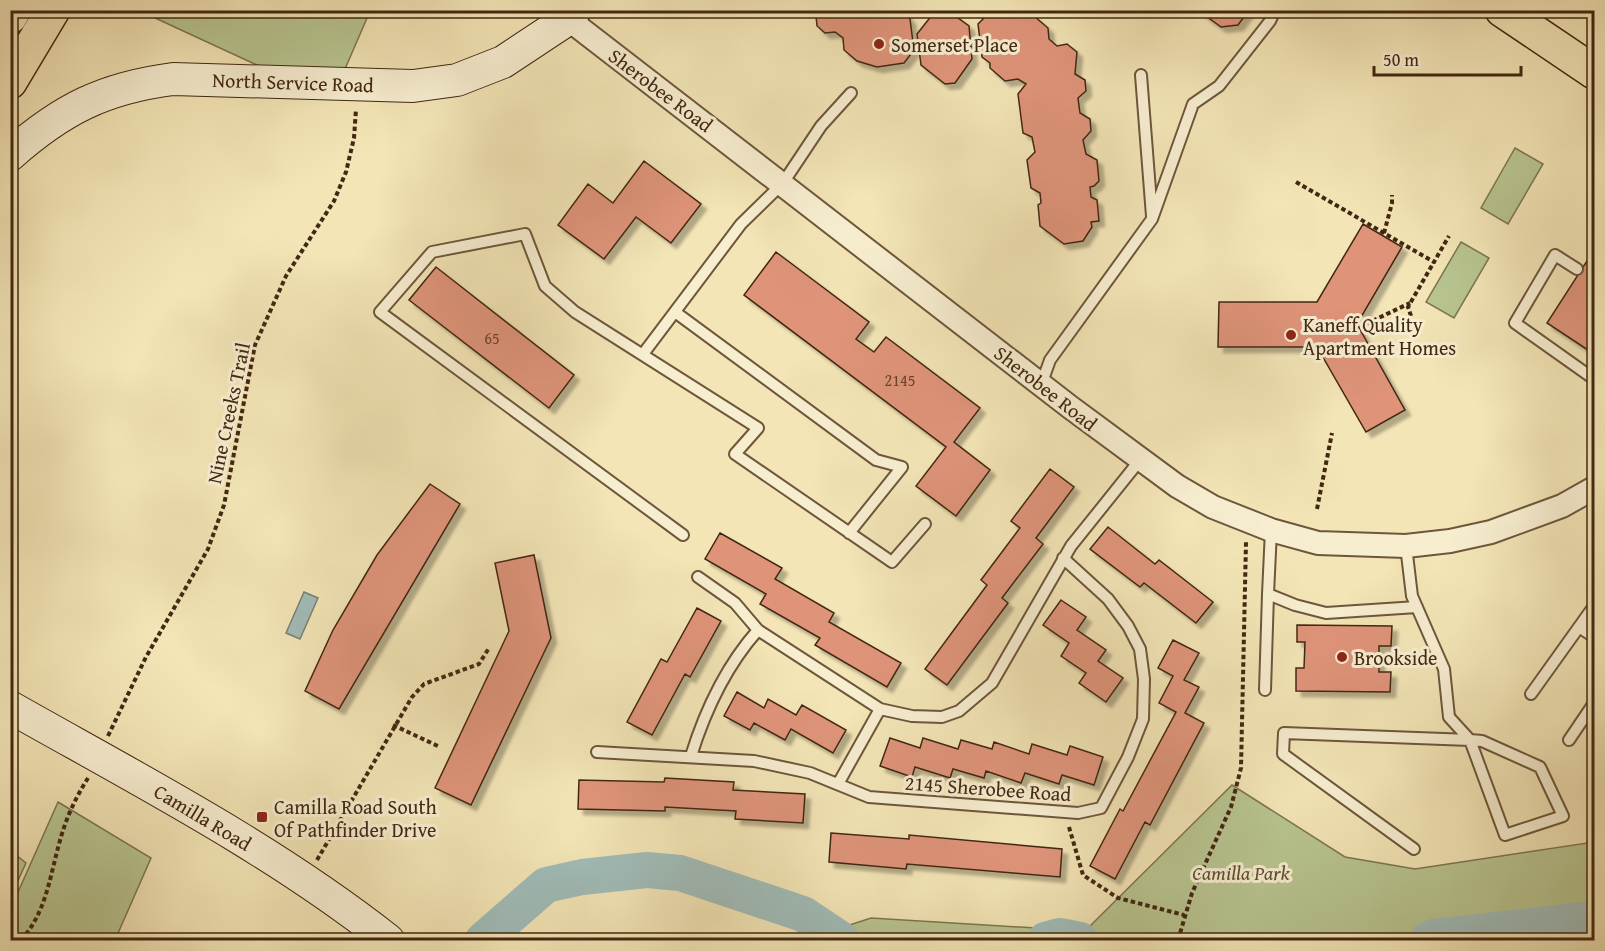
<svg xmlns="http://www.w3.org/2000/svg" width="1605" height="951" font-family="'Gentium Book Plus',serif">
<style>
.green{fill:#b8c590;stroke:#7d7651;stroke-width:1.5}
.water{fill:#a0bcb8;stroke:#7a8076;stroke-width:1.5}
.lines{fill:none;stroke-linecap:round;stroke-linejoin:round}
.river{stroke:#a0bcb8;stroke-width:36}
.building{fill:#df947a;stroke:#422712;stroke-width:1.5;filter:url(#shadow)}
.lane-casing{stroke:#6e563b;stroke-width:14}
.street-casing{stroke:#6e563b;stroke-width:26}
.secondary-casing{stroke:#422712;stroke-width:34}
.primary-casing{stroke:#422712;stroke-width:36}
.highway-casing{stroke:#422712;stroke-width:36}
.path{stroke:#422712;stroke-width:4;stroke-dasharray:4.5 3;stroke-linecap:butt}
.lane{stroke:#f7eed0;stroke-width:10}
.street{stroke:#f7eed0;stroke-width:22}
.secondary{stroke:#f7eed0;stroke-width:32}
.primary{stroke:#f3e5b6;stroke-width:33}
.highway{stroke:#f3e5b6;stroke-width:33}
.poi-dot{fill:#8f2418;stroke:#f7eed0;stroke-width:2}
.labels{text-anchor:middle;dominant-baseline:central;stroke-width:6;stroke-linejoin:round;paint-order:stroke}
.number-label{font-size:16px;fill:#69422c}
.poi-label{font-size:20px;fill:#422712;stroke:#f7eed0;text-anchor:start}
.street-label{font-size:20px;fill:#422712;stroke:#f7eed0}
.park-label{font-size:20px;font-style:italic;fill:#604e32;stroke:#f7eed0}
</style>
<defs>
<filter id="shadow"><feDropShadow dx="5.5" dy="5.5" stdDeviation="1.5" flood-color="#0004"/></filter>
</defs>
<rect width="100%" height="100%" fill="#f3e5b6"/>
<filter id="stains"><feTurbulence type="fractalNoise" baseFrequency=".00333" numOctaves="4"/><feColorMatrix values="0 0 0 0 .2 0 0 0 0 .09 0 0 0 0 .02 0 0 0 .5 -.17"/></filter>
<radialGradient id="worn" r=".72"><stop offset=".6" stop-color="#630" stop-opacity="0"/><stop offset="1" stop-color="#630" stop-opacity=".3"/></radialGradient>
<path class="green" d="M 140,11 L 370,11 L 345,69 L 259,66 Z
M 1515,148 L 1543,164 L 1508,224 L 1481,208 Z
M 1461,242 L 1489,258 L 1454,318 L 1426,302 Z
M 1232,785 L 1345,857 L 1415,869 L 1594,842 L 1594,940 L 832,940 L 828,932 L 871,918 L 1085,931 Z
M 58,802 L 151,858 L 115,940 L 11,940 L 11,908 Z
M 11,851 L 26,863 L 11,896 Z"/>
<path class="water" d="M 304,592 L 318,598 L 300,639 L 286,633 Z"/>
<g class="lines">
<path class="river" d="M 483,940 L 546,885 L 582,877 L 647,870 L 680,873 L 803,914 L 842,940
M 1045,940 L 1060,936 L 1080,940
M 1427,940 L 1433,937 L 1594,919"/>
</g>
<path class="building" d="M 819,10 L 902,10 L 910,19 L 914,50 L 904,63 L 877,67 L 857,61 L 844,50 L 843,38 L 835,32 L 825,33 L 817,26 L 816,16 Z
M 936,10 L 947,10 L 969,26 L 972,59 L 955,83 L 945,84 L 921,65 L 917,34 Z
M 1019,10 L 1027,17 L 1034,16 L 1048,28 L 1049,39 L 1057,46 L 1067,44 L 1077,52 L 1075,74 L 1085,80 L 1086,91 L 1078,98 L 1080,113 L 1090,119 L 1091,131 L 1083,140 L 1086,154 L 1097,160 L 1099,181 L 1094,186 L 1090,187 L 1091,197 L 1097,200 L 1099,221 L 1091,222 L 1092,227 L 1083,241 L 1064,244 L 1040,226 L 1038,205 L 1041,203 L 1040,193 L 1031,188 L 1027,160 L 1035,152 L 1032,137 L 1023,133 L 1018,94 L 1026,84 L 1018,79 L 1005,81 L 990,68 L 990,63 L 982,57 L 978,24 L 988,14 Z
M 1198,10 L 1249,10 L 1238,25 L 1221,27 Z
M 644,161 L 701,204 L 671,243 L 636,217 L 604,259 L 558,225 L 588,184 L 613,203 Z
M 1363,224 L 1402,247 L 1357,324 L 1405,410 L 1366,432 L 1317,347 L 1218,347 L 1219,302 L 1317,302 Z
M 1594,250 L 1594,354 L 1547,323 Z
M 776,252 L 869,322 L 856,339 L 874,352 L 886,337 L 980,408 L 954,442 L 990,470 L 956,516 L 916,486 L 946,447 L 744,295 Z
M 436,267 L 574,375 L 549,408 L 409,300 Z
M 1050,469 L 1074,487 L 1036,538 L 1043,544 L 1002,598 L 1008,603 L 947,685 L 925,669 L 987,585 L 981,580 L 1020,528 L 1011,521 Z
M 430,484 L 460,504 L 339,709 L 305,691 L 333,630 L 377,555 Z
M 1108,527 L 1155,564 L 1159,560 L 1213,602 L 1196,623 L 1144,583 L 1140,587 L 1090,549 Z
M 720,533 L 782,568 L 775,579 L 834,613 L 829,622 L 901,663 L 887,687 L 815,645 L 820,638 L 760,604 L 766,594 L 705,559 Z
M 534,555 L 551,638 L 471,805 L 435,788 L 509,631 L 495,563 Z
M 1061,600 L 1086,617 L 1077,630 L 1106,650 L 1098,661 L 1123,678 L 1106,702 L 1079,683 L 1086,673 L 1061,656 L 1069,643 L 1043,625 Z
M 697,608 L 721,621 L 690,677 L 685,674 L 652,735 L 627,722 L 661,659 L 667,662 Z
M 1297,625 L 1392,626 L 1391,646 L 1379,646 L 1379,672 L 1391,672 L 1390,692 L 1296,691 L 1296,668 L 1304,668 L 1305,642 L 1297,642 Z
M 1173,640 L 1199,653 L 1184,680 L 1199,687 L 1185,713 L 1204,723 L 1150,825 L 1145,822 L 1115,879 L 1090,866 L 1120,809 L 1123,811 L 1176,712 L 1159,703 L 1173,676 L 1158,668 Z
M 737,692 L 764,708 L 768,699 L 796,715 L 802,705 L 846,730 L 833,753 L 791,729 L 785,740 L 754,723 L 750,730 L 724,716 Z
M 890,738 L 920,748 L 923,738 L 958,749 L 961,740 L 992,749 L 994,742 L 1029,754 L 1032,744 L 1067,755 L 1070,746 L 1103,757 L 1094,785 L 1062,775 L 1059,784 L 1025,773 L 1021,783 L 986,771 L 984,778 L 953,769 L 950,778 L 915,767 L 912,777 L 880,766 Z
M 665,778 L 734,782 L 733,790 L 805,794 L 803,823 L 735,819 L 736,811 L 665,807 L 665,811 L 578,809 L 579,780 L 664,782 Z
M 831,833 L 909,839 L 909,835 L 1062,849 L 1060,877 L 907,864 L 906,869 L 829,862 Z"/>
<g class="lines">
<g class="lane-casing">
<path id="lane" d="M 1141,75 L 1152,216
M 1577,269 L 1555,255 L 1515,323 L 1594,379
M 675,312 L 876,460 L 902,467 L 849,533
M 643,354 L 741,224 L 783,183 L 821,126 L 851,93
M 1041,385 L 1050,360 L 1152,219 L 1193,104 L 1219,86 L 1270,21 L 1275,10
M 1271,530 L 1268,594 L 1295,605 L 1326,613 L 1417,607
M 683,535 L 380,312 L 432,252 L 525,234 L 545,286 L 575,312 L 758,428 L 735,454 L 892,562 L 925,524
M 1406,546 L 1412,596 L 1444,669 L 1449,717 L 1470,740 L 1505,835 L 1563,816 L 1540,767 L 1482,741 L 1470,740 L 1284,733 L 1283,754 L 1414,849
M 698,577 L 735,603 L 758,630 L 880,709 L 912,716 L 942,717 L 959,711 L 992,683 L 1071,546 L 1140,460
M 1579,627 L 1594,637
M 1265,690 L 1268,594
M 1531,694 L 1594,606
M 1569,740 L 1594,703
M 597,752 L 754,761 L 810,773 L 869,797 L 1078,813 L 1101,808 L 1128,757 L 1143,719 L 1144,679 L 1140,649 L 1128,626 L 1108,599 L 1063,558
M 691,756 C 705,711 726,666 758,630
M 838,784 L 880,709"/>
</g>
<g class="street-casing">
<path id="street" d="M 568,19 L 1070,407 L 1177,486 L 1213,507 L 1271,530 L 1318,543 L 1406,546 L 1450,541 L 1491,532 L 1562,506 L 1594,488"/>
</g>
<g class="secondary-casing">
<path id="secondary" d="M 10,155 C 62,109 104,88 173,79 L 413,86 L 457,80 L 503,62 L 568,19 L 575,10
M 10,707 C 139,780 271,848 388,940"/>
</g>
<g class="primary-casing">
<path id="primary" d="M 1502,10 L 1594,72"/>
</g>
<g class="highway-casing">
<path id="highway" d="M 10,17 L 14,10
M 10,82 L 53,10"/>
</g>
<path class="path" d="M 1296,182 L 1434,262 L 1449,236
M 1384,233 L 1392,203 L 1392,195
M 1411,316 L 1408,307 L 1434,262
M 1366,324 L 1410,303
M 1317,509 L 1332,433
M 393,725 L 440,747
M 108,736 L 146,657 L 208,549 L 224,505 L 255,345 L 286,276 L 334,201 L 346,172 L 354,138 L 356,109
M 1069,827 L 1083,875 L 1118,898 L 1184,915
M 317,860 L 412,697 L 424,684 L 479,664 L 489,648
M 21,940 C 47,912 50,874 61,837 C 67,816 76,797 88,778
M 1178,940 L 1192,893 L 1231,807 L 1241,768 L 1246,542"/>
<use href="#lane" class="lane"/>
<use href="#street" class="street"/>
<use href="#secondary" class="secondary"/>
<use href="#primary" class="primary"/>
<use href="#highway" class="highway"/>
</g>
<g class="poi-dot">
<circle cx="879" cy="44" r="6"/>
<circle cx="1291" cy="335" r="6"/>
<circle cx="1342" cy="657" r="6"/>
<rect x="256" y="811" width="12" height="12" rx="3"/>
</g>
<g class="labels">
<g class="number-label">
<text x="492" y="338">65</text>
<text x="900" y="380">2145</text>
</g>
<g class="poi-label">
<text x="891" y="44">Somerset Place</text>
<text x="1303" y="324">Kaneff Quality<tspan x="1303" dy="23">Apartment Homes</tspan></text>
<text x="1354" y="657">Brookside</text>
<text x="274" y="806">Camilla Road South<tspan x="274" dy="23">Of Pathfinder Drive</tspan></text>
</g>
<g class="street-label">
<text transform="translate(293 82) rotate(2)">North Service Road</text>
<text transform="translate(661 90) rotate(37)">Sherobee Road</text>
<text transform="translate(1046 388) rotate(38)">Sherobee Road</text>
<text transform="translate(228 413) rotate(-78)">Nine Creeks Trail</text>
<text transform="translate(988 788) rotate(4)">2145 Sherobee Road</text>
<text transform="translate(203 817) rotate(31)">Camilla Road</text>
</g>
<g class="park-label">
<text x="1241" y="872">Camilla Park</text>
</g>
</g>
<rect width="1605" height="951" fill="none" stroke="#f3e5b6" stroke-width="36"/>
<rect x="12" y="12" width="1581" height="927" fill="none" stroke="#422712" stroke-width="3"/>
<rect x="18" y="18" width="1569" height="915" fill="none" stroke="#422712" stroke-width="1.5"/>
<path d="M1374 66v9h147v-9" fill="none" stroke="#422712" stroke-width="3"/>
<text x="1383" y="66" font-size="18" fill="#422712" stroke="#f7eed0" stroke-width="4.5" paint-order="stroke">50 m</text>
<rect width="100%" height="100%" filter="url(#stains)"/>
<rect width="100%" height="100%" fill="url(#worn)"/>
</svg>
